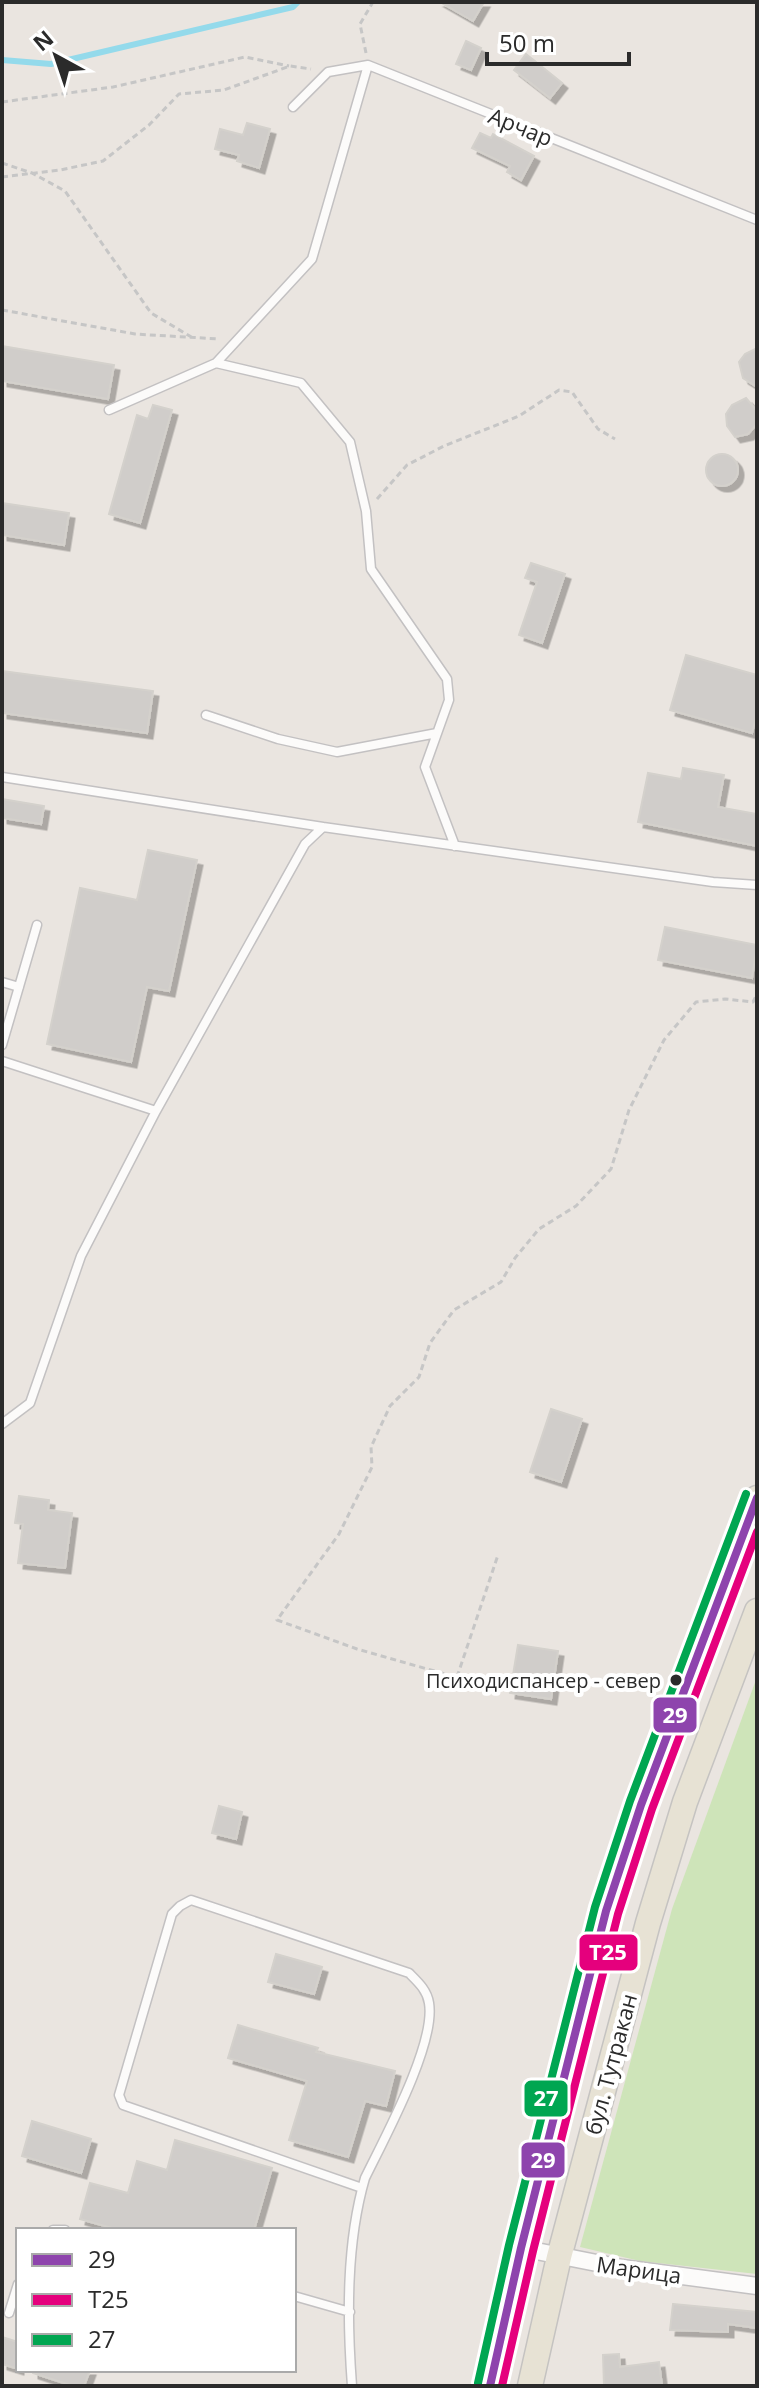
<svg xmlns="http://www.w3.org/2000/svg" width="759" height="2388" font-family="'Open Sans',sans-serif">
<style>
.green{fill:#cee4b9}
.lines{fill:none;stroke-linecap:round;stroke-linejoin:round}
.stream{stroke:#94daeb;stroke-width:6}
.building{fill:#d0cdca;stroke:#d4d1cc;stroke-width:2;filter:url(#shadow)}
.lane-casing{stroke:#c3c1c2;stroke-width:11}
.street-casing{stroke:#c3c1c2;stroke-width:19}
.primary-casing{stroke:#c5c3c1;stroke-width:27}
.path{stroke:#c6c6c6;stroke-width:3;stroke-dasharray:6 4;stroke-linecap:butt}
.lane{stroke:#fcfbfa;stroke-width:8}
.street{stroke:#fcfbfa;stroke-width:16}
.primary{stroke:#e7e2d4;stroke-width:24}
.bus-1-casing{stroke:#fff;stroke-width:14}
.bus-2-casing{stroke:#fff;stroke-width:14}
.bus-3-casing{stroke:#fff;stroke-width:14}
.bus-1{stroke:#8e44ad;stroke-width:8}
.bus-2{stroke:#e5007d;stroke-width:8}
.bus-3{stroke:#00a651;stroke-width:8}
.bus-dot{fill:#2b2b2b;stroke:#fff;stroke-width:3}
.labels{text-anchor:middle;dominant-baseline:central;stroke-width:8;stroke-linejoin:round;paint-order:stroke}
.bus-label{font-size:20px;fill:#2b2b2b;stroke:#fff;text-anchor:end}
.street-label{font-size:22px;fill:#2b2b2b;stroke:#fff}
.line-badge{stroke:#fff;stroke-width:3}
.badge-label{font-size:22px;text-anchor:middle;font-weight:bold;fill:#fff}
</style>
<defs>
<filter id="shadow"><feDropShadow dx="5.5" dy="5.5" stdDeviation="0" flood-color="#0004"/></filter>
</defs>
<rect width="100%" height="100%" fill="#eae5e0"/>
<path class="green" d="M 757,1677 L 757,2274 L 640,2261 L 580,2247 L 672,1909 Z"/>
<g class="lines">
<path class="stream" d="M 2,60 L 51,64 L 293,7 L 298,2"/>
</g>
<path class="building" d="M 440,2 L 484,2 L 473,21 Z
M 466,41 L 481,48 L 471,70 L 456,64 Z
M 526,54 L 562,83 L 550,98 L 514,70 Z
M 247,123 L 270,129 L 259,168 L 237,161 L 239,155 L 215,149 L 220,129 L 243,135 Z
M 480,133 L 491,138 L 493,134 L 534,156 L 521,180 L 507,172 L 510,166 L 472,148 Z
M 2,346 L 114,365 L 108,399 L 2,381 Z
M 757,348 L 757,387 L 743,378 L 739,362 L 745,354 Z
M 746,398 L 756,410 L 757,424 L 748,434 L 735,437 L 727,426 L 726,414 L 732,405 Z
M 153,405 L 172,410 L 140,523 L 109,514 L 137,415 L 148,419 Z
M706 470a16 16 0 1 1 32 0a16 16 0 1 1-32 0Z
M 2,503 L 69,513 L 64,545 L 2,535 Z
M 531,563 L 565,574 L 542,643 L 519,635 L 537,582 L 525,578 Z
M 686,655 L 757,675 L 757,714 L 752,733 L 670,710 Z
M 2,671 L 153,691 L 147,733 L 2,713 Z
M 683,768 L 724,775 L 718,807 L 757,814 L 757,846 L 638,822 L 648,773 L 681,779 Z
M 2,799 L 44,806 L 41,824 L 2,818 Z
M 148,850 L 197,860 L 169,991 L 147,987 L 131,1062 L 47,1044 L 80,888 L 137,900 Z
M 665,927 L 757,945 L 752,978 L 658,960 Z
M 551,1409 L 582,1419 L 561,1482 L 530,1472 Z
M 19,1496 L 49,1500 L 48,1510 L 72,1513 L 65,1568 L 18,1563 L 23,1524 L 15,1523 Z
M 518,1645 L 558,1651 L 551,1699 L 510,1693 Z
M 219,1806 L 242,1812 L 236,1839 L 212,1833 Z
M 276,1954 L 322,1967 L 314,1994 L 268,1982 Z
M 238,2025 L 318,2048 L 316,2052 L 395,2071 L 386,2106 L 365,2101 L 348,2157 L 289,2140 L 307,2081 L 228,2058 Z
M 32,2121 L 91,2139 L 81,2173 L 22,2156 Z
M 175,2140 L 272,2168 L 254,2230 L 119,2230 L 80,2219 L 90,2183 L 128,2193 L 137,2161 L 167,2170 Z
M 673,2304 L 757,2312 L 757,2328 L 728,2324 L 728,2332 L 670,2330 Z
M 2,2337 L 18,2342 L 18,2369 L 2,2364 Z
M 619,2354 L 620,2367 L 659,2362 L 662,2386 L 604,2386 L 603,2355 Z
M 33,2370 L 90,2370 L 84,2386 L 73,2386 L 33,2373 Z"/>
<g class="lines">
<g class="lane-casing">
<path id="lane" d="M 293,107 L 328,72 L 368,65 L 757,220
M 216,363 L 301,383 L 350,442 L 366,511 L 371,569 L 447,679 L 449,700 L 425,767 L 455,846
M 109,410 L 216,363 L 312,259 L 368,65
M 206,715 L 278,739 L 337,752 L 437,733
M 2,777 L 323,827
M 2,982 L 19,987
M 2,1045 L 37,925
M 2,1061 L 156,1111
M 2,1424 L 30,1403 L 81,1256 L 156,1111 L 305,844 L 323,827 L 713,882 L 757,885
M 53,2230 L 65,2230
M 294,2296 L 350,2312
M 9,2313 L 18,2284
M 352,2386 C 347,2319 346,2243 365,2178 C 384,2139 436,2044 429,2003 C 427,1990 418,1982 409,1973 L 191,1900 L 180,1906 L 172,1914 L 119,2095 L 123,2105 L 362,2188"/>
</g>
<g class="street-casing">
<path id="street" d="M 521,2248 L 622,2268 L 757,2286"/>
</g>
<g class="primary-casing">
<path id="primary" d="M 490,2386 L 521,2248 L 606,1911 L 641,1805 L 757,1498
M 530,2386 L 559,2257 L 648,1923 L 685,1802 L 757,1611"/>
</g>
<path class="path" d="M 366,53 L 360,24 L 373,2
M 2,102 L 113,87 L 245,57 L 289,66
M 2,163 L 32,173 L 65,191 L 151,313 L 193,338
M 2,177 L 60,170 L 103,161 L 149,125 L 179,94 L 224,90 L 290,66 L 311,69
M 2,310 L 135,334 L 219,339
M 377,499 L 407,465 L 444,446 L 519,416 L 559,390 L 572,392 L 598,429 L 615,439
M 457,1677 L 498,1555
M 473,1682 L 357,1649 L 277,1620 L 339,1534 L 372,1467 L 371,1447 L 390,1406 L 419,1377 L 430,1343 L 454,1310 L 501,1282 L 515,1258 L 539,1229 L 576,1206 L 611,1169 L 629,1110 L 664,1040 L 696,1002 L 725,999 L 753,1002 L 757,994"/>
<use href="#lane" class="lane"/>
<use href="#street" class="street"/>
<use href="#primary" class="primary"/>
<g class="bus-1-casing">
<path id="bus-1" d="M 490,2386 L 521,2248 L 606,1911 L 641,1805 L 757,1498"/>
</g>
<g class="bus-2-casing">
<path id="bus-2" d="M 502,2386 L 533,2251 L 618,1914 L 652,1809 L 757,1532"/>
</g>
<g class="bus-3-casing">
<path id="bus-3" d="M 478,2383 L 509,2245 L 595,1907 L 630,1801 L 746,1494"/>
</g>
<use href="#bus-1" class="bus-1"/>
<use href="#bus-2" class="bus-2"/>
<use href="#bus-3" class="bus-3"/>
</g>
<circle class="bus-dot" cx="676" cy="1680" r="7"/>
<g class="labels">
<g class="bus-label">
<text x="661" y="1680">Психодиспансер - север</text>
</g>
<g class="street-label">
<text transform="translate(521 126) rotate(22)">Арчар</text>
<text transform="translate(610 2064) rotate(-75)">бул. Тутракан</text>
<text transform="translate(639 2269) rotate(8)">Марица</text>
</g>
</g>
<g class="line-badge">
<rect x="652" y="1696" width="46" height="38" rx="8" fill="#8e44ad"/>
<rect x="578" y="1933" width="61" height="39" rx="8" fill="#e5007d"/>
<rect x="523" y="2079" width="46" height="39" rx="8" fill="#00a651"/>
<rect x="520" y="2141" width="46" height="38" rx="8" fill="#8e44ad"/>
</g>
<g class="badge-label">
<text x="675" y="1723">29</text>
<text x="608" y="1960">Т25</text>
<text x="546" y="2106">27</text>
<text x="543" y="2168">29</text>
</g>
<rect width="759" height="2388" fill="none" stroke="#2b2b2b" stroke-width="8"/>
<rect x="16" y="2228" width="280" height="144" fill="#ffffff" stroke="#aaaaaa" stroke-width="2"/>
<rect x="32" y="2254" width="40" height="12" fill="#8e44ad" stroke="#aaaaaa" stroke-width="2"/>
<text x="88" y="2268" font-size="24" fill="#2b2b2b">29</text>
<rect x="32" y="2294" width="40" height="12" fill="#e5007d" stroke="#aaaaaa" stroke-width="2"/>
<text x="88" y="2308" font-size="24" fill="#2b2b2b">Т25</text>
<rect x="32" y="2334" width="40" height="12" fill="#00a651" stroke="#aaaaaa" stroke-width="2"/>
<text x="88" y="2348" font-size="24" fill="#2b2b2b">27</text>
<g transform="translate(56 56) rotate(320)" stroke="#ffffff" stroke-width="6" paint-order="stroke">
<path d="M0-6L14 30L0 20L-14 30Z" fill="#2b2b2b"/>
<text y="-12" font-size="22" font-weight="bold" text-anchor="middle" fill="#2b2b2b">N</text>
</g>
<path d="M487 52v12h142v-12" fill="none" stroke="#2b2b2b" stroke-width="4"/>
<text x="499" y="52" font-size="24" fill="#2b2b2b" stroke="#ffffff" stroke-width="6" paint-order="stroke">50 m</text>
</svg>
